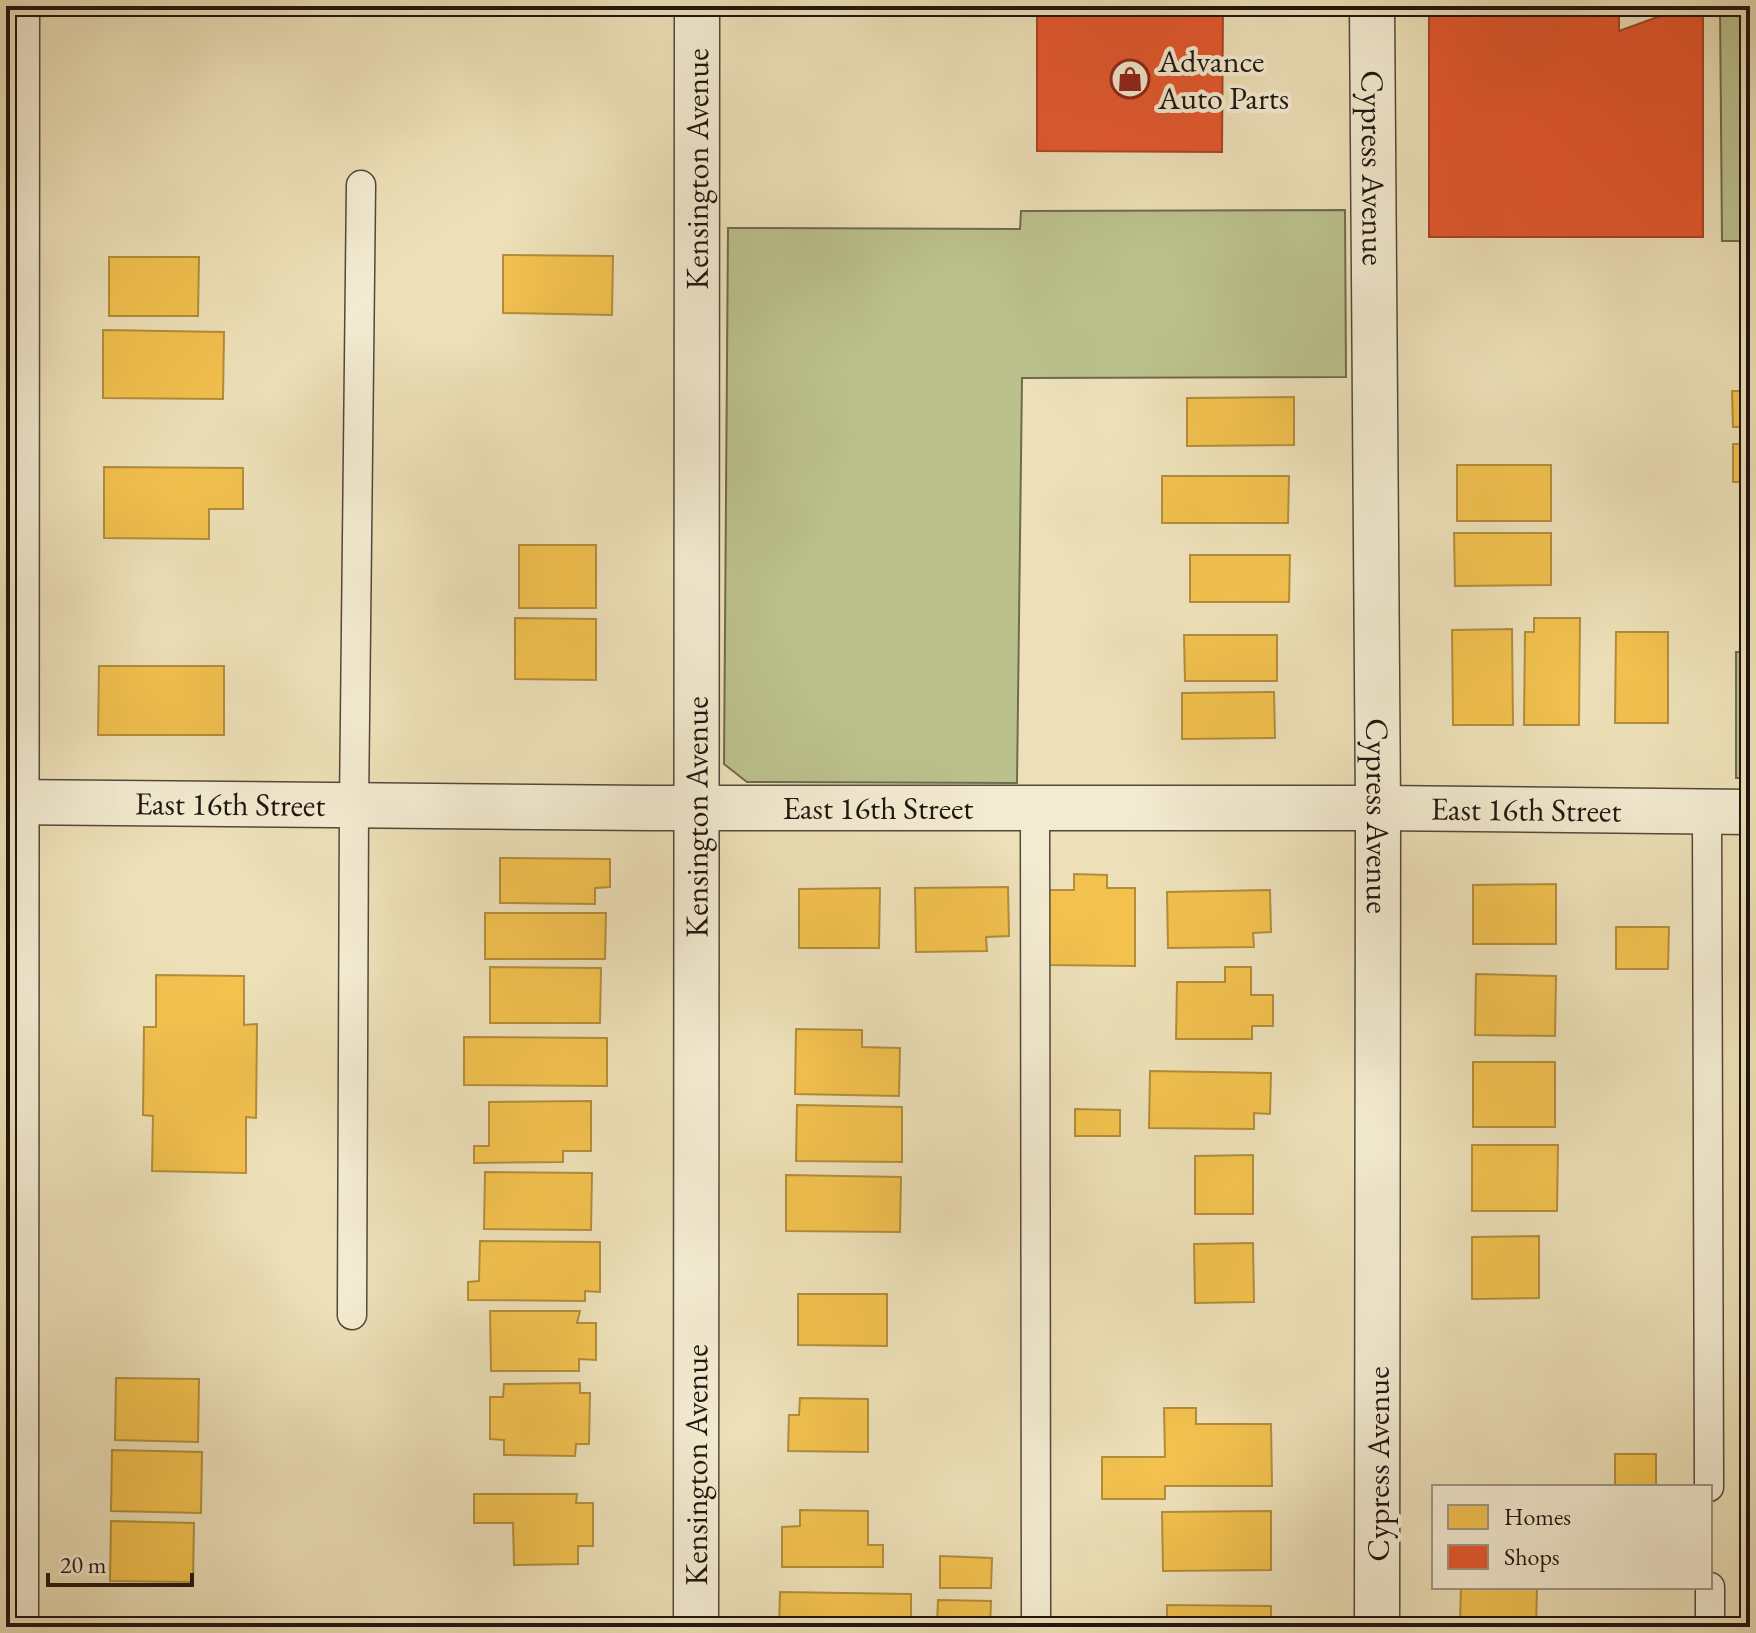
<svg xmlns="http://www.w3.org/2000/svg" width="1756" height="1633" font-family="'EB Garamond',serif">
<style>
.green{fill:#bbc18d;stroke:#6e6b4e;stroke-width:2}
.homes{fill:#f2c14e;stroke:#b38d3b;stroke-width:2}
.shops{fill:#e4572e;stroke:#a94325;stroke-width:2}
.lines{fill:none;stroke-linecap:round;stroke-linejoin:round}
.lane-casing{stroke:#53483a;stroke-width:31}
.street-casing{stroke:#53483a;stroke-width:47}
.lane{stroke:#f3ebd1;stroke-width:28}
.street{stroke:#f3ebd1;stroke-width:44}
.labels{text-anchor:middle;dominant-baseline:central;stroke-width:8;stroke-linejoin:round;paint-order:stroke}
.poi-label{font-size:32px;fill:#201510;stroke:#f3ebd1;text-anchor:start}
.street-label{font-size:32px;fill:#201510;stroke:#f3ebd1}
</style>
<rect width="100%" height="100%" fill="#ede0b8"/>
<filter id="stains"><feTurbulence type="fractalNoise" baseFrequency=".0025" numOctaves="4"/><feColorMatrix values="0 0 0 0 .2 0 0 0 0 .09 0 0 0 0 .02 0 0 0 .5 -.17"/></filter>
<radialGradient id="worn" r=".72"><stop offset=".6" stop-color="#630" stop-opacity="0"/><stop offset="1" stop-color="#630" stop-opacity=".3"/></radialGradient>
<path class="green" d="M 1720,6 L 1750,6 L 1750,241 L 1722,241 Z
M 1345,210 L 1346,377 L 1022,378 L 1017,783 L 747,782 L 724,764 L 728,228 L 1020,229 L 1021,211 Z
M 1736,652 L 1750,652 L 1750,778 L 1736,778 Z"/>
<path class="homes" d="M 503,255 L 613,256 L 612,315 L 503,313 Z
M 109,257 L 199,257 L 198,316 L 109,316 Z
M 103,330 L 224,332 L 223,399 L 103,398 Z
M 1732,391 L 1750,391 L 1750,427 L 1733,427 Z
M 1294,397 L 1294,445 L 1187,446 L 1187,398 Z
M 1733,444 L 1750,444 L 1750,482 L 1733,482 Z
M 1457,465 L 1551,465 L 1551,521 L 1457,521 Z
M 104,467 L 243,468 L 243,509 L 209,509 L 209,539 L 104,538 Z
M 1162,476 L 1289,476 L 1288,523 L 1162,523 Z
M 1454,533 L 1551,533 L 1551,585 L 1455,586 Z
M 519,545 L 596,545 L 596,608 L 519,608 Z
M 1190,555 L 1290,555 L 1289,602 L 1190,602 Z
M 515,618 L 596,619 L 596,680 L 515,679 Z
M 1534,618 L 1580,618 L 1579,725 L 1524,725 L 1525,632 L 1534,632 Z
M 1512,629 L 1513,725 L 1453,725 L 1452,630 Z
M 1616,632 L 1668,632 L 1668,723 L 1615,723 Z
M 1184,635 L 1277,635 L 1277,681 L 1185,681 Z
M 99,666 L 224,666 L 224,735 L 98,735 Z
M 1274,692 L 1275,738 L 1182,739 L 1182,693 Z
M 500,858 L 610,859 L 610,887 L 595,888 L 595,904 L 500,903 Z
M 1074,874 L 1107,875 L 1107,888 L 1135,888 L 1135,966 L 1048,965 L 1049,890 L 1074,890 Z
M 1556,884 L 1556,944 L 1473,944 L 1473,885 Z
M 1008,887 L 1009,936 L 986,937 L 987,951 L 916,952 L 915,888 Z
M 880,888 L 879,948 L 799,948 L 799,889 Z
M 1270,890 L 1271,932 L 1253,933 L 1254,947 L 1168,948 L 1167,892 Z
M 485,913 L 606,913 L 605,959 L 485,959 Z
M 1616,927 L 1669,927 L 1668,969 L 1616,969 Z
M 490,967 L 601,968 L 600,1023 L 490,1023 Z
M 1225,967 L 1251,967 L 1251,995 L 1273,995 L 1273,1026 L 1252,1026 L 1252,1039 L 1176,1039 L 1177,982 L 1225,982 Z
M 1476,974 L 1556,976 L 1555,1036 L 1475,1035 Z
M 156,975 L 244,976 L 244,1025 L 257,1024 L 256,1118 L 246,1117 L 246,1173 L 152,1171 L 153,1116 L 143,1115 L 144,1027 L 156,1027 Z
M 796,1029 L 862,1030 L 862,1047 L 900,1048 L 899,1096 L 795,1094 Z
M 464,1037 L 607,1038 L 607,1086 L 464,1085 Z
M 1473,1062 L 1555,1062 L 1555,1127 L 1473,1127 Z
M 1150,1071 L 1271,1073 L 1270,1114 L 1254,1113 L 1254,1129 L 1149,1128 Z
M 591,1101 L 591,1151 L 563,1151 L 563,1162 L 474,1163 L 474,1146 L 489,1146 L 489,1102 Z
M 797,1105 L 902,1107 L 902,1162 L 796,1161 Z
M 1075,1109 L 1120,1110 L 1120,1136 L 1075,1136 Z
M 1472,1145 L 1558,1145 L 1557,1211 L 1472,1211 Z
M 1253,1155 L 1253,1214 L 1195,1214 L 1195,1156 Z
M 485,1172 L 592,1173 L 591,1230 L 484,1229 Z
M 786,1175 L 901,1177 L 900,1232 L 786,1231 Z
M 1539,1236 L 1539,1298 L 1472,1299 L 1472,1237 Z
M 480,1241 L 600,1242 L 600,1292 L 585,1291 L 585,1301 L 468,1300 L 468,1282 L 479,1281 Z
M 1253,1243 L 1254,1302 L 1195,1303 L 1194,1244 Z
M 798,1294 L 887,1294 L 887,1346 L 798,1345 Z
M 490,1311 L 580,1311 L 577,1323 L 596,1323 L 596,1360 L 579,1359 L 579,1371 L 491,1371 Z
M 116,1378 L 199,1379 L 198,1442 L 115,1440 Z
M 580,1383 L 580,1393 L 590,1393 L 589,1444 L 576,1444 L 575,1456 L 504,1455 L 504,1440 L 490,1439 L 490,1397 L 503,1397 L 504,1384 Z
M 800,1398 L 868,1399 L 868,1452 L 788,1451 L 789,1415 L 799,1415 Z
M 1164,1408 L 1196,1408 L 1196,1424 L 1271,1424 L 1272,1486 L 1165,1486 L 1165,1499 L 1102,1499 L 1102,1457 L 1165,1457 Z
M 112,1450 L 202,1452 L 201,1513 L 111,1511 Z
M 1615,1454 L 1656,1454 L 1656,1487 L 1615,1487 Z
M 474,1494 L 577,1494 L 576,1503 L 593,1503 L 593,1546 L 578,1546 L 578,1564 L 514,1565 L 513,1523 L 474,1523 Z
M 800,1510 L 868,1511 L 868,1545 L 883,1545 L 883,1567 L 782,1567 L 782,1527 L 800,1526 Z
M 1271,1511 L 1271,1570 L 1163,1571 L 1162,1512 Z
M 111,1521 L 194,1523 L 193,1582 L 110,1581 Z
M 940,1556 L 992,1558 L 991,1588 L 940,1588 Z
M 1461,1587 L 1537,1588 L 1536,1627 L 1450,1627 L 1450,1622 L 1460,1622 Z
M 780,1592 L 911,1594 L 911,1627 L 779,1627 Z
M 938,1600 L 991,1601 L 990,1627 L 937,1625 Z
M 1167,1605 L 1271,1606 L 1271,1627 L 1167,1627 Z"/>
<path class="shops" d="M 1037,6 L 1223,6 L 1222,152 L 1037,151 Z
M 1429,6 L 1619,6 L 1619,31 L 1688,6 L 1703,6 L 1703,237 L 1429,237 Z"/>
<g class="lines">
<g class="lane-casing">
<path id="lane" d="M 1035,808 L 1036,1627
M 1707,813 L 1709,1487
M 352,1315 L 354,805 L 361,185
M 1710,1587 L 1710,1627"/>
</g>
<g class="street-casing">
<g id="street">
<path id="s1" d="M 1372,6 L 1378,808 L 1377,1627"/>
<path id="s2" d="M 6,802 L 650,808 L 1378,808 L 1750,812"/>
<path d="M 16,1627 L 17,6"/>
<path id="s3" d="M 696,1627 L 697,6"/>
</g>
</g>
<use href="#lane" class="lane"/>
<use href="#street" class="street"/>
</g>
<defs>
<g id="shop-ring" transform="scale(2)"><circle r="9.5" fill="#f3ebd1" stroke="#8f2418" stroke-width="1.5"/><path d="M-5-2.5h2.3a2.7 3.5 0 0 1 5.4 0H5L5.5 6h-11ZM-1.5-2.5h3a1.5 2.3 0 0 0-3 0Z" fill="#8f2418"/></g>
</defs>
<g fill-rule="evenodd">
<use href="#shop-ring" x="1130" y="79"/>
</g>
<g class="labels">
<g class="poi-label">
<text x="1158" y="61">Advance<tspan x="1158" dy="37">Auto Parts</tspan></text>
</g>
<g class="street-label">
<text stroke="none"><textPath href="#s3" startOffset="1458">Kensington Avenue</textPath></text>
<text stroke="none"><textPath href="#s1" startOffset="162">Cypress Avenue</textPath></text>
<text stroke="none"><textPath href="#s2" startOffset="224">East 16th Street</textPath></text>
<text stroke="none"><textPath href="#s2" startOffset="872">East 16th Street</textPath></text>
<text stroke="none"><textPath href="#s2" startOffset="1520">East 16th Street</textPath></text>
<text stroke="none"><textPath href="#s1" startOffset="810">Cypress Avenue</textPath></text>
<text stroke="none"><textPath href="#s3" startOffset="810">Kensington Avenue</textPath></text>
<text stroke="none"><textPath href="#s3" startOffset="162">Kensington Avenue</textPath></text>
<text transform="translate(1378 1464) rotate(-90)">Cypress Avenue</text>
</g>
</g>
<rect width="1756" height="1633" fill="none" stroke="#ede0b8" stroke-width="32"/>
<rect x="8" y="8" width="1740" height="1617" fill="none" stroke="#201510" stroke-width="4"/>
<rect x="16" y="16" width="1724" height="1601" fill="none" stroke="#201510" stroke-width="2"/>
<rect x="1432" y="1485" width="280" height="104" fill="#f3ebd1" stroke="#9f9584" stroke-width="2"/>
<rect x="1448" y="1505" width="40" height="24" fill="#f2c14e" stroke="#9f9584" stroke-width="2"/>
<text x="1504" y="1525" font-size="24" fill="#201510">Homes</text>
<rect x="1448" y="1545" width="40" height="24" fill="#e4572e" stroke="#9f9584" stroke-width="2"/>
<text x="1504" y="1565" font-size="24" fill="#201510">Shops</text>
<path d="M48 1573v12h144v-12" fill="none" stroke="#201510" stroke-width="4"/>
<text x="60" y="1573" font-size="24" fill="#201510" stroke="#f3ebd1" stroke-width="6" paint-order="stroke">20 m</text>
<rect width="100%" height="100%" filter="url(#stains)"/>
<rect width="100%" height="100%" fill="url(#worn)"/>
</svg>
